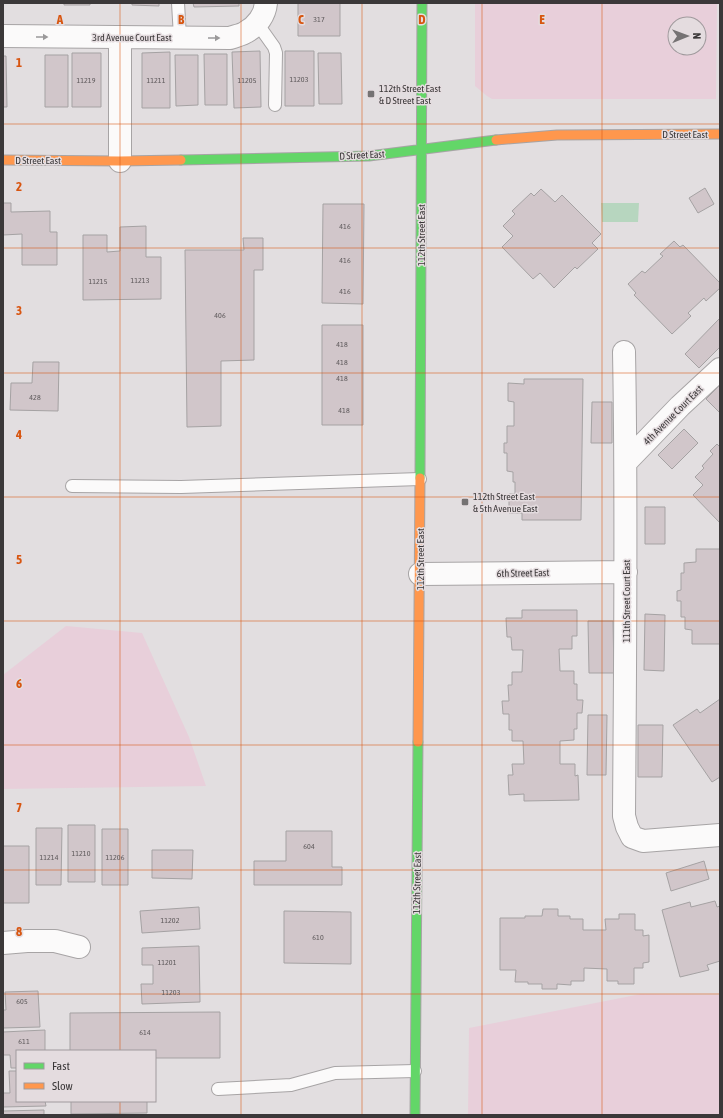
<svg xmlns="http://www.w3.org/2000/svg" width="723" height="1118" font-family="'Asap Condensed',sans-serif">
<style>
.green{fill:#e8cfda;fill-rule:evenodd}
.water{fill:#b7d6bf}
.building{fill:#d1c6ca;stroke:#a5a2a3}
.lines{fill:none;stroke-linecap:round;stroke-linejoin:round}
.lane-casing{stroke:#a7a4a5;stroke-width:14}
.street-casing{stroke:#a7a4a5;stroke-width:24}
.fast-casing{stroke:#a7a4a5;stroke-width:11}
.slow-casing{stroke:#a7a4a5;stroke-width:11}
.lane{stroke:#fbfafa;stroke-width:12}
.street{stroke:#fbfafa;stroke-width:22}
.fast{stroke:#63d668;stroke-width:9}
.slow{stroke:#ff974d;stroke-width:9}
.oneway{fill:#9b999a}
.grid{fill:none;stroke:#d75610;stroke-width:1;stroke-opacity:0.55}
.poi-dot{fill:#757273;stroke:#e4dcdf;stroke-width:1.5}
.labels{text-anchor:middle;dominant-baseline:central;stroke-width:3;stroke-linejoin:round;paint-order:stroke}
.number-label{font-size:8px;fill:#615c5e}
.street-label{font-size:10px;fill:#3b3839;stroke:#e4dcdf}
.poi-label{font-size:10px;fill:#3b3839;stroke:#e4dcdf;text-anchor:start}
.grid-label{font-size:13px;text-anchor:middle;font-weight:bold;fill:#d75610;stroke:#e4dcdf;stroke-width:3;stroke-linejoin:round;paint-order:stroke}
</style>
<rect width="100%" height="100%" fill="#e2dee0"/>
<path class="green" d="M 475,3 L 717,3 L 716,99 L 492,99 L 487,96 L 475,86 ZM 675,24 L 699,24 L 699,48 L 675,48 Z
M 66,626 L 142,633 L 189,737 L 206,786 L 3,789 L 3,675 Z
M 641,994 L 720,995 L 720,1115 L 468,1115 L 469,1028 Z"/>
<path class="water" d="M 601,203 L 639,203 L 638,222 L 602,222 Z"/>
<path class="building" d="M 64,3 L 90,3 L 90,5 L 64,5 Z
M 132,3 L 159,3 L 159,6 L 132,5 Z
M 193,3 L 239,3 L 239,6 L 194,7 Z
M 298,3 L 340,3 L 340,36 L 298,36 Z
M 260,51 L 261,107 L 234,108 L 232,52 Z
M 285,51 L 314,51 L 314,106 L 285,106 Z
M 170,52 L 170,108 L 142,108 L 142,53 Z
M 72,53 L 101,53 L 101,107 L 72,107 Z
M 318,53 L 341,53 L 342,104 L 319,104 Z
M 204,54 L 227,54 L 227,105 L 205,105 Z
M 45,55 L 68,55 L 68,107 L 45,107 Z
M 175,55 L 198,55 L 198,105 L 176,106 Z
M 3,56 L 6,56 L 7,107 L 3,107 Z
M 705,188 L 714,204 L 698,213 L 689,198 Z
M 541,189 L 555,202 L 562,195 L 601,234 L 592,243 L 598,249 L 577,269 L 575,267 L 554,288 L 540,273 L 533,279 L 502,247 L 513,236 L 503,226 L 515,214 L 512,211 L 531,193 L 534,196 Z
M 3,203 L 11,203 L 11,212 L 50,211 L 50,232 L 57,232 L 57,265 L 22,265 L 22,234 L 3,235 Z
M 323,204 L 364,204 L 363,304 L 322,303 Z
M 146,226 L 146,257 L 161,257 L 161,299 L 83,300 L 83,235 L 107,235 L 107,252 L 120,251 L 120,227 Z
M 243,238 L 263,238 L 263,270 L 254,270 L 254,360 L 221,361 L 221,426 L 187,427 L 185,250 L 244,250 Z
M 674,241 L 680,247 L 683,245 L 720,283 L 720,288 L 706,301 L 704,298 L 688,313 L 691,316 L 672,334 L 634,295 L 636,293 L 628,284 L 642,271 L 645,273 L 663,256 L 660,254 Z
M 720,318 L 720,347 L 699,368 L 685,354 Z
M 322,325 L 363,325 L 363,425 L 322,425 Z
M 33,362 L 59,362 L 58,411 L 10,410 L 11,383 L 32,383 Z
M 524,379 L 583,379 L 581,520 L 522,520 L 522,513 L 509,513 L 509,494 L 515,494 L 515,482 L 513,482 L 513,472 L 507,471 L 507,453 L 504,453 L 504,443 L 507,443 L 507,426 L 514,426 L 514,402 L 508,401 L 508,383 L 524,384 Z
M 720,385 L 720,413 L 706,399 Z
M 592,402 L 612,402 L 612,443 L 591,443 Z
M 684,429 L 698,443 L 672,469 L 658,455 Z
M 717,444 L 720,447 L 720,523 L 693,495 L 703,485 L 695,477 L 704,468 L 702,466 L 713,454 L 710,451 Z
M 645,507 L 665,507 L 665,544 L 645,544 Z
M 696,549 L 720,549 L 720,644 L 692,644 L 692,630 L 685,629 L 685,617 L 681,617 L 681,601 L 677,601 L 677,591 L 681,590 L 681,573 L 684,573 L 684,563 L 696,562 Z
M 522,610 L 577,610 L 577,636 L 572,636 L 572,649 L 559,649 L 560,671 L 574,671 L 574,684 L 577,684 L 577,700 L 583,700 L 582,713 L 577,713 L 577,729 L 574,729 L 574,740 L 560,741 L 560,764 L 575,764 L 575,776 L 578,775 L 579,800 L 524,801 L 524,794 L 509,795 L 508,775 L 513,775 L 512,764 L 524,764 L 523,741 L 512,741 L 512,730 L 509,730 L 509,714 L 503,714 L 502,701 L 509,701 L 508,685 L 512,685 L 512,672 L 522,672 L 523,650 L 512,650 L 511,637 L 507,637 L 506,618 L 522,618 Z
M 645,614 L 665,615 L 664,671 L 644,670 Z
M 588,621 L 613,621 L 614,673 L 589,673 Z
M 720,699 L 720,777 L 712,782 L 673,725 L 697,709 L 700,713 Z
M 588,715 L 607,715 L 606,775 L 587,775 Z
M 638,725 L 663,725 L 662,777 L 638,777 Z
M 68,825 L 95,825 L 95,882 L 68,882 Z
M 36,828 L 62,828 L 61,885 L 36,885 Z
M 102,829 L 128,829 L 128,885 L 102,885 Z
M 286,831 L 332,831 L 332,867 L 342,867 L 342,885 L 254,885 L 254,861 L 286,861 Z
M 3,846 L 29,846 L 29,903 L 3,903 Z
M 152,850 L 193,850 L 192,879 L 152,878 Z
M 704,861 L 709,879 L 671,891 L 666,873 Z
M 715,901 L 717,907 L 720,906 L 720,961 L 707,965 L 709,970 L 680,977 L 662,910 L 690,902 L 691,907 Z
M 199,907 L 200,929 L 142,933 L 140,911 Z
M 543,909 L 558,909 L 558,916 L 570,916 L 570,919 L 583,919 L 583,930 L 606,930 L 605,919 L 619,919 L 619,914 L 635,914 L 635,930 L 643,930 L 643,936 L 649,935 L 649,962 L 643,963 L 643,968 L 634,968 L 634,984 L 618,984 L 618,981 L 607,981 L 607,969 L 584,968 L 584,981 L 571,981 L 571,985 L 557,984 L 557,989 L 542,989 L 542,984 L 528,984 L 528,982 L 515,982 L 516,970 L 500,970 L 500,918 L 525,918 L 525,916 L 542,916 Z
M 284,911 L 351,912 L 351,964 L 284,963 Z
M 199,946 L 200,1002 L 142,1004 L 141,984 L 153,984 L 153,965 L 142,965 L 142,948 Z
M 38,991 L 40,1027 L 3,1028 L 3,1010 L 6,1010 L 5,992 Z
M 220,1012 L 220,1058 L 155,1058 L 155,1051 L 70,1051 L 70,1013 Z
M 45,1030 L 45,1051 L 17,1051 L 17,1068 L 11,1068 L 10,1055 L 3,1055 L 3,1032 Z
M 9,1071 L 17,1071 L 17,1101 L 45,1101 L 46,1106 L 3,1107 L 3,1093 L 10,1093 Z
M 71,1101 L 147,1101 L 147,1113 L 71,1114 Z
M 44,1110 L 44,1115 L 3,1115 L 3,1111 Z"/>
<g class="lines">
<g class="lane-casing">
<path id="lane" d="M 178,3 L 180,37
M 257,23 L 274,47 L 276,53 L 275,105
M 72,486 L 181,487 L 420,479
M 218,1089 L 291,1085 L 335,1073 L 415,1071"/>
</g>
<g class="street-casing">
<path id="street" d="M 3,36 L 230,38 C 235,36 242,35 246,32 C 257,26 265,15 266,3
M 120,37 L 120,161
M 624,352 C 627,507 625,661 624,816 L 627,827 L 632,837 L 643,841 L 720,835
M 626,462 L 680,406 L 720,369
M 420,574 L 626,572
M 3,943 L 27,941 L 55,941 L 79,947"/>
</g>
<g class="fast-casing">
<path id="fast" d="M 181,160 L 369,156 L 496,140
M 420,478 L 422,3
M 415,1115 L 418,742"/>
</g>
<g class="slow-casing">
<path id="slow" d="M 496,140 L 557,135 L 720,134
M 3,160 L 120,161 L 181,160
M 418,742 L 420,478"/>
</g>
<use href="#lane" class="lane"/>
<use href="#street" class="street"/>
<use href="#fast" class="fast"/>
<use href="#slow" class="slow"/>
</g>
<defs><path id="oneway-solid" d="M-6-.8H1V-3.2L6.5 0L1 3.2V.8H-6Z"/></defs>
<g class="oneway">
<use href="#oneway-solid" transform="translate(42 37)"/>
<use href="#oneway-solid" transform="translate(214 38)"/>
</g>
<path class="grid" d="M 120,3 L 120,1051M 241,3 L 241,1115M 362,3 L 362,1115M 482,3 L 482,1115M 602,3 L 602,1115M 3,124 L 720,124M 3,248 L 720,248M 3,373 L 720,373M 3,497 L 720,497M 3,621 L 720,621M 3,745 L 720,745M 3,870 L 720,870M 3,994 L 720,994M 120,1101 L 120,1115"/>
<g class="poi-dot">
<rect x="367" y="90" width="8" height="8" rx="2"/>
<rect x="461" y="498" width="8" height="8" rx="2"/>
</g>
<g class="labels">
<g class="number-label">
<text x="319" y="19">317</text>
<text x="299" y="79">11203</text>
<text x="86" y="80">11219</text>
<text x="156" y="80">11211</text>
<text x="247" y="80">11205</text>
<text x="345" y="226">416</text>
<text x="345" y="260">416</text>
<text x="140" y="280">11213</text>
<text x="98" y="281">11215</text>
<text x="345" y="291">416</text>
<text x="220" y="315">406</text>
<text x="342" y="344">418</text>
<text x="342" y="362">418</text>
<text x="342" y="378">418</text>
<text x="35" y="397">428</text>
<text x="344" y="410">418</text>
<text x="309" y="846">604</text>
<text x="81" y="853">11210</text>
<text x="49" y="857">11214</text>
<text x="115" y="857">11206</text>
<text x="170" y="920">11202</text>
<text x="318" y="937">610</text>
<text x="167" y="962">11201</text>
<text x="171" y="992">11203</text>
<text x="22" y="1001">605</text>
<text x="145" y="1032">614</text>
<text x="24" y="1041">611</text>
</g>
<g class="street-label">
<text x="132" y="37">3rd Avenue Court East</text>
<text x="685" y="134">D Street East</text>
<text transform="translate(362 155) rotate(-3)">D Street East</text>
<text x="38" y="160">D Street East</text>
<text transform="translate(421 235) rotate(-90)">112th Street East</text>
<text transform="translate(673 415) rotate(-45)">4th Avenue Court East</text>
<text transform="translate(420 559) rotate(-90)">112th Street East</text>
<text transform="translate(523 573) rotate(-1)">6th Street East</text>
<text transform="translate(626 601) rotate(-90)">111th Street Court East</text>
<text transform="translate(417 883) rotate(-89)">112th Street East</text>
</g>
<g class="poi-label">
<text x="379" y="88">112th Street East<tspan x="379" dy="12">&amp; D Street East</tspan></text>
<text x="473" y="496">112th Street East<tspan x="473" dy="12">&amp; 5th Avenue East</tspan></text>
</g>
</g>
<g class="grid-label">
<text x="60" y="24">A</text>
<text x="181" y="24">B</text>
<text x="301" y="24">C</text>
<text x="422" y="24">D</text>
<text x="542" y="24">E</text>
<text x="19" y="67">1</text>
<text x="19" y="191">2</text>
<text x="19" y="315">3</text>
<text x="19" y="439">4</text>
<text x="19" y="564">5</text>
<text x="19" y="688">6</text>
<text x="19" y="812">7</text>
<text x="19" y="936">8</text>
</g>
<rect width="723" height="1118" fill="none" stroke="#3b3839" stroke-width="8"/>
<rect x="16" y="1050" width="140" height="52" fill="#e4dcdf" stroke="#a09a9d"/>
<rect x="24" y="1063" width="20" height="6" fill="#63d668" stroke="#a09a9d"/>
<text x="52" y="1070" font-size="12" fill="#3b3839">Fast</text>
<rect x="24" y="1083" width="20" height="6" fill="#ff974d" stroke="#a09a9d"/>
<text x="52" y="1090" font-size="12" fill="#3b3839">Slow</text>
<g transform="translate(687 36) rotate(89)"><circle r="19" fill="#e4dcdf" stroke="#a09a9d"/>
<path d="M0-3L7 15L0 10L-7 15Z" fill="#757273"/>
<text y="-6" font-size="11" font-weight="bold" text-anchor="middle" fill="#3b3839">N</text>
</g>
</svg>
